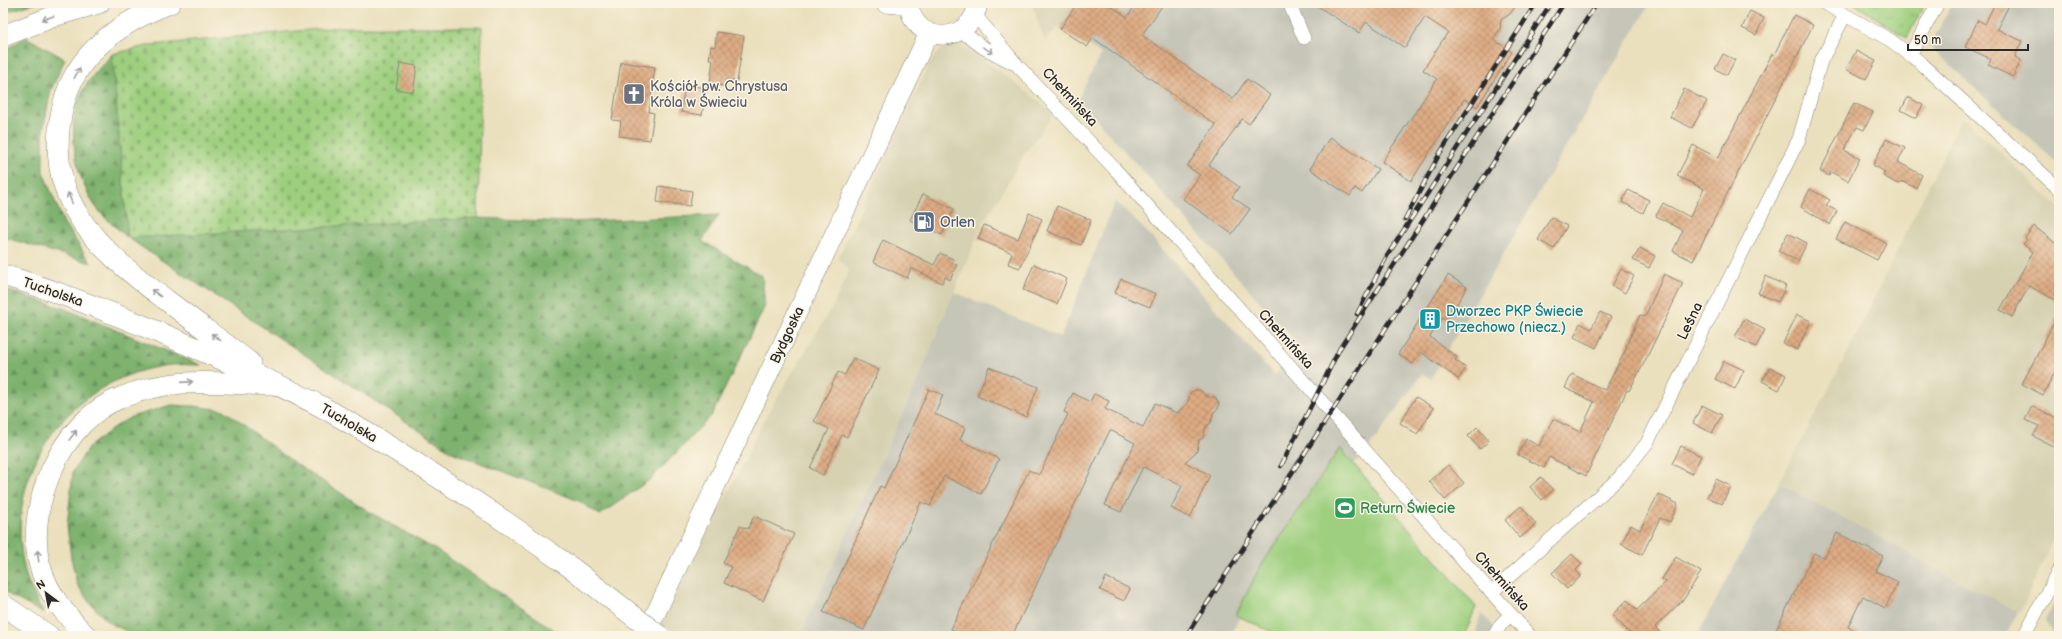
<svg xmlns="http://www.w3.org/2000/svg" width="2062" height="639" font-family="'Balsamiq Sans',sans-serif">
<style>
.built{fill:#d6d1b1}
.industrial{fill:#c5c5b8}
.green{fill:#9ecf7f;stroke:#647d55}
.forest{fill:url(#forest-firs);stroke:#546e4c}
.cemetery{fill:url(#cemetery-stones);stroke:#647d55}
.park{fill:url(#park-tufts);stroke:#647d55}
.building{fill:url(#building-cross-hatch)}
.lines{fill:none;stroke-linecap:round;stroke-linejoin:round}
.street-casing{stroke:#8a8674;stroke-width:14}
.secondary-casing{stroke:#8a8674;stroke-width:20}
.primary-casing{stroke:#8a8674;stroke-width:22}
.street{stroke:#fff;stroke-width:13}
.secondary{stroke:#fff;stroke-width:19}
.primary{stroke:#fff;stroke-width:21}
.rail-casing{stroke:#2b2b2b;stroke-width:4.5}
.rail{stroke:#fcf5e5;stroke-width:3;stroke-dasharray:9;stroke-linecap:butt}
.primary-bridge-casing{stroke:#8a8674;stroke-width:22;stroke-linecap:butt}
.primary-bridge{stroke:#fff;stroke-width:21}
.oneway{stroke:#a0a0a0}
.labels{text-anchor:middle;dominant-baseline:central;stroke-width:3;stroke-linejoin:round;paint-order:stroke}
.worship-label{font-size:14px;fill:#5b616d;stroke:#fcf5e5;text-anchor:start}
.street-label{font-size:14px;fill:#2b2b2b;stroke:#fcf5e5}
.service-label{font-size:14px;fill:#4e5e75;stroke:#fcf5e5;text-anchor:start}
.culture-label{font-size:14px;fill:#0d838f;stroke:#fcf5e5;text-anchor:start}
.leisure-label{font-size:14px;fill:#27864d;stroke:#fcf5e5;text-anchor:start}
</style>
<defs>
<pattern id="forest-firs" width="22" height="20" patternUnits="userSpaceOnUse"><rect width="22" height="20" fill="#7eb26e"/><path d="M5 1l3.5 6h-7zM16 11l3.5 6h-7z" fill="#67915b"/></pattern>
<pattern id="cemetery-stones" width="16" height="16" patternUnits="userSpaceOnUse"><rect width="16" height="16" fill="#9ecf7f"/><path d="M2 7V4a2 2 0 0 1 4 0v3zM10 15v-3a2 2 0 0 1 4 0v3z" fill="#88b26e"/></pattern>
<pattern id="park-tufts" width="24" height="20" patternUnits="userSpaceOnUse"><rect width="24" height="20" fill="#9ecf7f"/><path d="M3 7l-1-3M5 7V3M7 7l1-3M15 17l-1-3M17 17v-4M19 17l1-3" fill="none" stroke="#88b26e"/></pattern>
<pattern id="building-cross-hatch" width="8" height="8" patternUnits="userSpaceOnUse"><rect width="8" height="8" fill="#deac84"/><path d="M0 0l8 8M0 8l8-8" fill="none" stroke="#b48c6c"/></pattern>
</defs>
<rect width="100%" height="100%" fill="#fcf5e5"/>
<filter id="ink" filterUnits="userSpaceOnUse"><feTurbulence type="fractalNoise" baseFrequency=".025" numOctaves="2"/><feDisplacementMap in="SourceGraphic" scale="8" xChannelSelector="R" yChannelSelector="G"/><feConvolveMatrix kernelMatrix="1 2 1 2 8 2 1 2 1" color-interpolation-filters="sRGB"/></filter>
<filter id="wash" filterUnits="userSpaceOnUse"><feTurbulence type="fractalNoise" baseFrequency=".012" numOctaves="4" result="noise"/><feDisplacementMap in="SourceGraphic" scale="16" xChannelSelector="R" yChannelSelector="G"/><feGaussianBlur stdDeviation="0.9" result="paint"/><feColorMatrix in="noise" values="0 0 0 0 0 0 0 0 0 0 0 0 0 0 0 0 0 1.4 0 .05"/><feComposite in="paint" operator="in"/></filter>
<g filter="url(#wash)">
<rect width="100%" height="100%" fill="#eae0bd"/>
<path class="built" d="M 1032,3 L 1076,3 L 1061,25 L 1044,41 Z
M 950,46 L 962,46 L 968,48 L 1034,97 L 1054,114 L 1027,150 L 980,229 L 922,371 L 800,636 L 654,636 L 741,467 L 766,416 L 834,304 L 849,270 L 838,259 L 929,64 L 941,49 Z
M 1962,117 L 2059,207 L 2059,528 L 2020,612 L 1938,571 L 1903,550 L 1779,483 L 1846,356 Z"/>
<path class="industrial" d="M 1076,3 L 1650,3 L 1431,378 L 1422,374 L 1377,437 L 1265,569 L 1230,636 L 800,636 L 922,371 L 954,292 L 1061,337 L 1115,201 L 1146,231 L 1274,375 L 1303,350 L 1078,99 L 1101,54 L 1061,25 Z
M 1953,3 L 2059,3 L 2059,165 L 1929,46 Z
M 1779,483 L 1903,550 L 1938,571 L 2018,611 L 2005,636 L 1697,636 Z
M 2059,595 L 2059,636 L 2048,636 L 2052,631 L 2045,621 Z
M 1481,613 L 1503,636 L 1475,636 Z"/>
<path class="green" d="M 1340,448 L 1476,607 L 1464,636 L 1280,636 L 1236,615 L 1259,569 Z"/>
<path class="forest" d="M 3,3 L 36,3 L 3,13 Z
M 26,37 L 65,59 L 51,90 L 43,130 L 43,172 L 64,223 L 91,263 L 3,237 L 3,51 Z
M 112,54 L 128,238 L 478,218 L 568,222 L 719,215 L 702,241 L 762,276 L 765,306 L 712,415 L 652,478 L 600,515 L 579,501 L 452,452 L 128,238 C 119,229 107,221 99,211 C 75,181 63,121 85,87 C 92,75 103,65 112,54 Z
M 3,289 L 63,308 L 201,365 C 191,365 181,364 171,365 C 69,376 1,473 25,571 C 28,585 37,600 43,613 L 11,596 L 3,589 Z
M 171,405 L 193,406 L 224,410 L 293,462 L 373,514 L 436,550 L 563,636 L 136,636 L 108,622 L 89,602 L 77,584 L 71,558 L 67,526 L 73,471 L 89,447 L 111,429 L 131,417 Z"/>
<path class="cemetery" d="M 340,27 L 482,27 L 478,218 L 128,238 L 112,54 L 151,45 Z"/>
<path class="park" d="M 1853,3 L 1925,3 L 1907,38 Z"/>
<g id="blocks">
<path class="building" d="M 1077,3 L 1106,3 L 1127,17 L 1137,3 L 1164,3 L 1142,35 L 1233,99 L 1247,79 L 1270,95 L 1249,124 L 1242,119 L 1209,165 L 1239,187 L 1232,197 L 1250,209 L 1232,234 L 1183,199 L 1200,175 L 1187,166 L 1216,125 L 1093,38 L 1087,47 L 1060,29 Z
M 1313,3 L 1518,3 L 1510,14 L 1501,20 L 1500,29 L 1493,39 L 1512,52 L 1477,107 L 1464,99 L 1411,181 L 1382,162 L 1437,79 L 1423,70 L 1448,32 L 1425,17 L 1405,48 L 1366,22 L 1359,33 Z
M 1995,3 L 2010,3 L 1997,29 L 2022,41 L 2015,57 L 2021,60 L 2013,77 L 1988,65 L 1991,59 L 1965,47 L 1978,20 L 1985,24 Z
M 1750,11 L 1764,18 L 1756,35 L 1742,28 Z
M 1794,15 L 1813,25 L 1693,261 L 1673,251 L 1683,230 L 1656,216 L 1663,203 L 1690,217 L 1704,189 L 1677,176 L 1693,145 L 1718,158 L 1772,54 L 1774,55 Z
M 717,32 L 744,36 L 737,81 L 726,80 L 725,86 L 710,84 L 713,59 L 709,59 L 711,46 L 715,47 Z
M 1856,51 L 1876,61 L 1866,79 L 1846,69 Z
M 1723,54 L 1735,60 L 1727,75 L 1715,69 Z
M 621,62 L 655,67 L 649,112 L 654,113 L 650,140 L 619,136 L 621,121 L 612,120 Z
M 400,63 L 417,66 L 413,92 L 396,89 Z
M 685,85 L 707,88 L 702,115 L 681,112 Z
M 1684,89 L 1707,101 L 1692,128 L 1670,117 Z
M 1908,97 L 1923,105 L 1916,118 L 1901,110 Z
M 1854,103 L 1873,112 L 1864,130 L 1857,127 L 1844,150 L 1860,158 L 1848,181 L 1831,172 L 1829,176 L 1820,171 Z
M 1330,137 L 1378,169 L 1362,193 L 1355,188 L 1350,196 L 1310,169 Z
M 1886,139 L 1905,148 L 1898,162 L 1922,175 L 1916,188 L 1902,181 L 1900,184 L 1896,183 L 1883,176 L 1885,172 L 1873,165 Z
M 659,186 L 692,191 L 690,206 L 657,202 Z
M 1810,189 L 1830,200 L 1826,205 L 1837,211 L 1830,225 L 1801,207 Z
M 1628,190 L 1649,200 L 1643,213 L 1622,202 Z
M 923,194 L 954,209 L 942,235 L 910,220 Z
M 1057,206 L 1091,220 L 1081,245 L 1047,231 Z
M 1029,213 L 1042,219 L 1020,268 L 1008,264 L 1012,253 L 978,239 L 984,225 L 1018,239 Z
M 1551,217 L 1567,226 L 1554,249 L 1538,240 Z
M 1845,222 L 1886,243 L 1877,260 L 1836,239 Z
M 2034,226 L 2059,246 L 2059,302 L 2029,286 L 2012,317 L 2000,310 L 2033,252 L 2023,244 L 2027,240 L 2025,238 Z
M 1788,233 L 1807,243 L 1798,261 L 1778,251 Z
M 883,240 L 934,265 L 940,253 L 953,259 L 952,263 L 957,265 L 950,280 L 945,277 L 942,283 L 911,268 L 907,278 L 873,262 Z
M 1640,248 L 1655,256 L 1649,268 L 1633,260 Z
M 1034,264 L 1067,279 L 1057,304 L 1023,290 Z
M 1621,269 L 1634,276 L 1625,293 L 1612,286 Z
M 1664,274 L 1683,283 L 1644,363 L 1629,391 L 1627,390 L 1586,476 L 1549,457 L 1544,468 L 1518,455 L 1526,439 L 1539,446 L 1553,419 L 1580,432 L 1594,402 L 1565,388 L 1572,374 L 1605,390 L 1627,347 L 1626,346 L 1640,315 L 1645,317 Z
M 1448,275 L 1467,287 L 1447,320 L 1442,318 L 1430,337 L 1457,357 L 1455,360 L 1466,368 L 1458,379 L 1421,352 L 1413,364 L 1398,354 Z
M 1766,276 L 1786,286 L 1778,302 L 1758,293 Z
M 1121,279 L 1156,294 L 1150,307 L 1115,293 Z
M 1600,312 L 1611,317 L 1596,348 L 1574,337 L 1580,323 L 1591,329 Z
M 2059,313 L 2059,364 L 2043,395 L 2022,384 Z
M 1797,315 L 1811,321 L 1797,350 L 1783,343 Z
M 1744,319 L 1765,330 L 1756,347 L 1735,337 Z
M 853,358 L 879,370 L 847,437 L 842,435 L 823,475 L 810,468 L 829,429 L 814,421 L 838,372 L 845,375 Z
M 1724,361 L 1744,370 L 1735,389 L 1715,379 Z
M 989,367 L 1038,387 L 1026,417 L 977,396 Z
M 1770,367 L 1786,375 L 1779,390 L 1762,381 Z
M 929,389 L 943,395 L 935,414 L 965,428 L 960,440 L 999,459 L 981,494 L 944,476 L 930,506 L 921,502 L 864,630 L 823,612 L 880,486 L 884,488 Z
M 1195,390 L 1200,390 L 1208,397 L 1215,397 L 1219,404 L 1218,409 L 1213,413 L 1211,423 L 1206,426 L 1203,438 L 1199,440 L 1197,451 L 1185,462 L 1210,475 L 1190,518 L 1171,508 L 1182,486 L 1143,467 L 1121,512 L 1105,505 L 1135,443 L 1110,430 L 1012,636 L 967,636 L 951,629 L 1029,470 L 1039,475 L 1068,414 L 1064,412 L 1073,393 L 1090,402 L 1094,394 L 1109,401 L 1105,409 L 1143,427 L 1155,403 L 1177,413 L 1188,403 L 1190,393 Z
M 1416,397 L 1434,408 L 1417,434 L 1400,423 Z
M 1702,405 L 1722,415 L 1712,433 L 1693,423 Z
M 2032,406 L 2059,419 L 2059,449 L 2033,436 L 2039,426 L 2025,420 Z
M 1477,427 L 1489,441 L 1480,449 L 1468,436 Z
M 1681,446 L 1701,456 L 1692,474 L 1672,464 Z
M 1448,465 L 1464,483 L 1445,500 L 1429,481 Z
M 1541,477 L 1553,490 L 1542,500 L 1530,487 Z
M 1716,479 L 1731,486 L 1722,504 L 1707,497 Z
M 1658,494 L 1678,504 L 1670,522 L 1660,518 L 1642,555 L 1621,544 L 1631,525 L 1640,530 Z
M 1521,506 L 1536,524 L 1520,538 L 1505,520 Z
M 754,516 L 794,534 L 763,601 L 724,583 L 731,567 L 723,563 L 740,526 L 748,529 Z
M 1837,533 L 1883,556 L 1876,571 L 1898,582 L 1885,608 L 1863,596 L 1848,627 L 1865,636 L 1787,636 L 1776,630 L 1814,553 L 1824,558 Z
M 1572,554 L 1582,564 L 1576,570 L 1581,576 L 1567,589 L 1552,573 Z
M 1676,557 L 1701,572 L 1684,599 L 1655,627 L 1663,636 L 1633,636 L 1612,615 L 1627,600 L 1637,610 L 1666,582 L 1662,579 Z
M 1106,577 L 1130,589 L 1124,601 L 1100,590 Z"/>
</g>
</g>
<g filter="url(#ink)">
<use href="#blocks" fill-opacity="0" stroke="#8a8674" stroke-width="1"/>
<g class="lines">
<g class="street-casing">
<path id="street" d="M 1289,3 L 1304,38
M 1824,3 L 1890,40 L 1921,63 L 2059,189
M 975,15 L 1017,65 L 1114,168 L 1530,636
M 961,31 L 984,48 L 1013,63
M 1910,55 L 1938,3
M 1491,593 L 1620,477 L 1647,443 L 1799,139 L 1821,61 L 1845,15
M 1494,636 L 1501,624 L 1511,614
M 2024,636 L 2059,570"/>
</g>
<g class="secondary-casing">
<path id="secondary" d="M 885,3 L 909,5
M 909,3 C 912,46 972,46 978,3
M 645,636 L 929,33"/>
</g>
<g class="primary-casing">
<path id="primary" d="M 170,3 C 123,21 78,50 64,102 C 39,197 96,248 165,299 C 193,321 222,341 250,363
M 3,36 L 57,15 L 99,3
M 3,275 C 70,295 136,322 200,350 C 242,368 285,387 326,409 C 412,458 493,512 573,569
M 3,605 L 49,636
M 86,636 C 66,615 48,595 40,566 C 24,508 62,420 120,398 C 174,376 213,383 269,385"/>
</g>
<use href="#street" class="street"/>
<use href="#secondary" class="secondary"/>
<use href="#primary" class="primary"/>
<g class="rail-casing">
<path id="rail" d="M 1405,219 L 1440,153 L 1536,3
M 1357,314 L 1387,256 L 1551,3
M 1281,466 L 1340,348 L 1564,3
M 1186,636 L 1597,3"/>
</g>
<use href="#rail" class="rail"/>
<g class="primary-bridge-casing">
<path id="primary-bridge" d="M 573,569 L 659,636"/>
</g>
<use href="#primary-bridge" class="primary-bridge"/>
</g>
<defs><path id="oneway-shaft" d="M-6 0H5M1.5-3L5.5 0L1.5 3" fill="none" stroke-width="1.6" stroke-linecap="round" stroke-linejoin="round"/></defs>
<g class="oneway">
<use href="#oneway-shaft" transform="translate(48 18) rotate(161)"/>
<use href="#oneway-shaft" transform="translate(988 50) rotate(29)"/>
<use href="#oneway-shaft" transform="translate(77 73) rotate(-62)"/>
<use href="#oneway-shaft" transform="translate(70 198) rotate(-112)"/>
<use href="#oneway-shaft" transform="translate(156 293) rotate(-143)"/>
<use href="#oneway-shaft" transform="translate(216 337) rotate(-143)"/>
<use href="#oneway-shaft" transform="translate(187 382) rotate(-4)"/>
<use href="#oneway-shaft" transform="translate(73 435) rotate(-53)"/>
<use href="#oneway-shaft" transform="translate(38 556) rotate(-97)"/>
</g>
</g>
<defs>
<g id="church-square" transform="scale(1.15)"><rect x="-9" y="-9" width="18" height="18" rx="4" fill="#6b7280" stroke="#fcf5e5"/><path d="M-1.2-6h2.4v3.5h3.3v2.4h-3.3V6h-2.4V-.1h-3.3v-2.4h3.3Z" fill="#fff"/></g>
<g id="fuel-square" transform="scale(1.15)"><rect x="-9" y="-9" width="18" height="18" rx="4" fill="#5c6f8a" stroke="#fcf5e5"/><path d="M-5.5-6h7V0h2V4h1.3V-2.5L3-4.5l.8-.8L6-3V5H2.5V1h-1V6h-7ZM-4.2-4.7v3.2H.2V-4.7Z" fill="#fff"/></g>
<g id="building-square" transform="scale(1.15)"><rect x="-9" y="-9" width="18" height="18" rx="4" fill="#0f9aa8" stroke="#fcf5e5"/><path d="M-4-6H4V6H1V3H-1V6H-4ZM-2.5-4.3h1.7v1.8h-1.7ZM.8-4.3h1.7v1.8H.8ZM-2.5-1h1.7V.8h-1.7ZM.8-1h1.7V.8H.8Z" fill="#fff"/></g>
<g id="stadium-square" transform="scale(1.15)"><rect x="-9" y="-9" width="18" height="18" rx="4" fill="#2e9e5b" stroke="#fcf5e5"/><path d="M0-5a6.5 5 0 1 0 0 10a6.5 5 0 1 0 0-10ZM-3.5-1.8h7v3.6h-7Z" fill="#fff"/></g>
</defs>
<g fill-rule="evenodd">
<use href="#church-square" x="634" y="94"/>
<use href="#fuel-square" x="924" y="222"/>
<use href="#building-square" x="1430" y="319"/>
<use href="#stadium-square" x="1345" y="508"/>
</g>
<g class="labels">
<g class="worship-label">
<text x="650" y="86">Kościół pw. Chrystusa<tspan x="650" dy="16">Króla w Świeciu</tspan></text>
</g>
<g class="street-label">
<text transform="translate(1070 97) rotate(47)">Chełmińska</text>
<text transform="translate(53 292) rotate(19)">Tucholska</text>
<text transform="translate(1690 321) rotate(-64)">Leśna</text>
<text transform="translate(787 335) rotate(-65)">Bydgoska</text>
<text transform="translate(1286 339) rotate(48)">Chełmińska</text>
<text transform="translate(349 423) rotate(30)">Tucholska</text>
<text transform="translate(1502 581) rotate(48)">Chełmińska</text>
</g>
<g class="service-label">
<text x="940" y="222">Orlen</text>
</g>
<g class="culture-label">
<text x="1446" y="311">Dworzec PKP Świecie<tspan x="1446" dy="16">Przechowo (niecz.)</tspan></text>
</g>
<g class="leisure-label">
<text x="1360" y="508">Return Świecie</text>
</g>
</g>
<rect width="2062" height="639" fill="none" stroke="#fcf5e5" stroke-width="16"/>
<g transform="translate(46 593) rotate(328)" stroke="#fcf5e5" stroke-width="3" paint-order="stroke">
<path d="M0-3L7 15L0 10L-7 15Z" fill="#2b2b2b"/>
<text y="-6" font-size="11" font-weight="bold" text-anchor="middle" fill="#2b2b2b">N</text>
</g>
<path d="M1908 44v6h120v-6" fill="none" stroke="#2b2b2b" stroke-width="2"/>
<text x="1914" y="44" font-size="12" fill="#2b2b2b" stroke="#fcf5e5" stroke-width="3" paint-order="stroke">50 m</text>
</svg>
